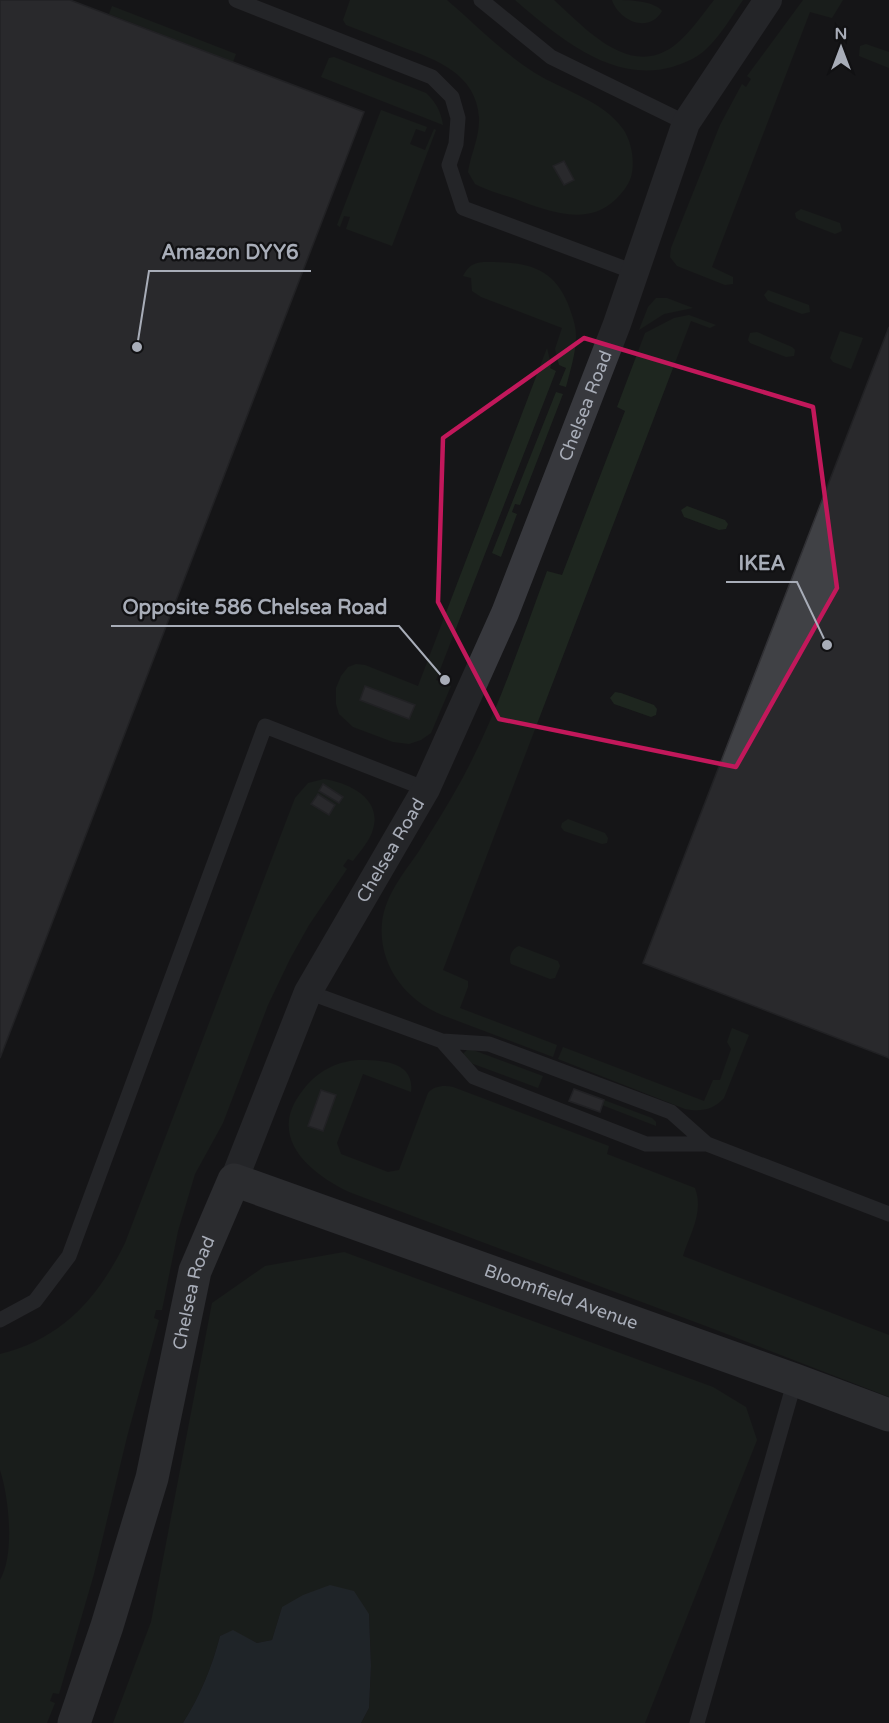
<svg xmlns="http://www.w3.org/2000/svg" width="889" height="1723" font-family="'Varela Round',sans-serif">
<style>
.green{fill:#1e261f}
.water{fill:#2c353c}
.building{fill:#404145;stroke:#303034;stroke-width:1.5}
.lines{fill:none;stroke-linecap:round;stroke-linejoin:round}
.lane{stroke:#37383d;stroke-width:15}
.street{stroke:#37383d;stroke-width:28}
.secondary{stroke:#45474d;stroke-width:33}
.marked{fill:none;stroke:#c2185b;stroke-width:4.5;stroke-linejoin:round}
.labels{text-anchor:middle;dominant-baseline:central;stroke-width:4.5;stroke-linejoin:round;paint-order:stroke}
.street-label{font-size:18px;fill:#a8adb8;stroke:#111113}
.leader{fill:none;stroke:#a8adb8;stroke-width:2}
.callout-dot{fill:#a8adb8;stroke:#111113;stroke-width:2}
.callout-label{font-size:20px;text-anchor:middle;font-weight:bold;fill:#a8adb8;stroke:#111113;stroke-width:4.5;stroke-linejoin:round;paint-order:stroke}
</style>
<rect width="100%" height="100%" fill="#161618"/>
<path class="green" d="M 350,0 L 447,0 C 475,24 503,53 535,73 C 564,91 602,100 623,129 C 632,142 635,162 631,177 C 628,186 622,193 616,199 C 587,228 545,210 513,198 C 500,194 486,190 475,184 L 468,172 C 471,153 480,137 479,117 C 476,74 437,60 402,47 C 384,40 365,32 346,25 L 343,20 Z
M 515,0 L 554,0 C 585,28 630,80 675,45 C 690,33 702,15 714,0 L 743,0 C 731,17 720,37 704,51 C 695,59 684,63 672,67 C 612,84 557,36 515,0 Z
M 612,0 C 627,0 653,0 662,11 C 649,34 619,21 612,0 Z
M 803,0 L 843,0 L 832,18 L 810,12 L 712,267 L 733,277 L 733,284 L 725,285 L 677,266 L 670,257 L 671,248 L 720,125 L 742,84 L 746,87 L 751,79 L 747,76 Z
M 112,6 L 236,54 L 233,62 L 109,14 Z
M 866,44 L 889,52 L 889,68 L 859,56 L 860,46 Z
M 334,57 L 426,93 C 436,102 441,112 443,125 L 321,77 L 329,58 Z
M 381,110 L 427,127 L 425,132 L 416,129 L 410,144 L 425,150 L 434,129 L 436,130 L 392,246 L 346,229 L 350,217 L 344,216 L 340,227 L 337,225 Z
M 801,209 L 840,223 L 842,231 L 835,234 L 799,220 L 796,218 L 795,213 Z
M 488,262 C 525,262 553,266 568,304 C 572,315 576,325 576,336 C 576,353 570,371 566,387 L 559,385 L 566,368 L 559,365 L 555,349 L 562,328 L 481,297 L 472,291 L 471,278 L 463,276 C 469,264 476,262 488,262 Z
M 768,290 L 809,305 L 810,312 L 802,314 L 768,301 L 764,295 Z
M 656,298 L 667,298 L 693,308 L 664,314 L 639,330 L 648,307 Z
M 689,315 L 716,325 L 710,328 L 691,321 L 443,970 L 468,981 L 468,987 L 460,1008 L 557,1045 L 553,1057 L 442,1015 C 405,1000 378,964 382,923 C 385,895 404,873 419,851 C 433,828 448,805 461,781 C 497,715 521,641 547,571 L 562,575 L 625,411 L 617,407 L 645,333 L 674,318 Z
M 840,331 L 863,338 L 851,369 L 833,362 L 830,358 Z
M 757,332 L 792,347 L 795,350 L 794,356 L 786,357 L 750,343 L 748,340 L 750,333 Z
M 547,348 L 551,365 L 550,368 L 556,371 L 436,680 L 451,686 L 431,733 L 421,740 L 409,744 L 393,742 L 353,727 L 339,714 L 336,704 L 336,688 L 341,676 L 348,667 L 356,664 L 365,665 L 418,686 Z
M 556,392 L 563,394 L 520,505 L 515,504 L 512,512 L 517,514 L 501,557 L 492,553 Z
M 687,506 L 725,520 L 728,524 L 726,529 L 719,530 L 684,517 L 681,510 Z
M 615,692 L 621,693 L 654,705 L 657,709 L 656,715 L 651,717 L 614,704 L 610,698 Z
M 324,779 C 349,783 382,798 373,829 C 370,841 360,851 353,861 L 348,859 L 343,866 L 347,869 L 309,925 L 290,959 L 268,1005 L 223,1123 L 195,1174 L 178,1231 L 162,1310 L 156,1310 L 154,1318 L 159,1320 L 127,1437 L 94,1574 L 59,1694 L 53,1693 L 50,1701 L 55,1703 L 47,1723 L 0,1723 L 0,1580 C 15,1555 9,1497 0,1470 L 0,1354 C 62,1339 98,1298 125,1243 L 295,798 L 308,783 Z
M 568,819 L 605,833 L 608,838 L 607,843 L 602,844 L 564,831 L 561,827 L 562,823 Z
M 519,946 L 558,961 L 560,966 L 555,978 L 550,979 L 511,964 C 508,958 512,948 519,946 Z
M 732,1028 L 749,1035 L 724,1098 C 713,1110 701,1112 685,1109 L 558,1059 L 563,1047 L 704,1101 L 713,1080 L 720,1080 L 731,1049 L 727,1042 Z
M 467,1050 L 473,1050 L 543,1076 L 538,1088 L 468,1062 L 463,1054 Z
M 358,1060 C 381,1060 415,1061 411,1092 L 363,1074 L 337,1143 L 341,1154 L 388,1172 L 399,1170 L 428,1093 C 434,1086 444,1085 453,1087 L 609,1146 L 607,1154 L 695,1188 C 704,1213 690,1233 683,1256 L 889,1335 L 889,1397 L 719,1331 L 349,1192 C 308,1172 266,1136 303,1090 C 318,1071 335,1062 358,1060 Z
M 604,1100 L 652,1118 L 656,1122 L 656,1126 L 602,1105 Z
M 344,1252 L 713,1387 L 746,1407 L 757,1440 L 645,1723 L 361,1723 L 369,1708 L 371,1666 L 369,1614 L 282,1607 L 272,1640 L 257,1643 L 233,1631 L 220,1636 C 212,1667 200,1696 183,1723 L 113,1723 L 151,1622 L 212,1303 L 265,1266 Z"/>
<path class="water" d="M 330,1585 L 354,1591 L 369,1614 L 371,1666 L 369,1708 L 361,1723 L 183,1723 C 200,1696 212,1667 220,1636 L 233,1630 L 257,1643 L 272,1640 L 282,1607 L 303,1595 Z"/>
<path class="building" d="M 0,0 L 70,0 L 364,112 L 0,1058 Z
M 564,161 L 574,180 L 564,185 L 553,166 Z
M 889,327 L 889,1058 L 643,963 Z
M 365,686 L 415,705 L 409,719 L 360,700 Z
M 323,784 L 343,797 L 339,803 L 319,791 Z
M 318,794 L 335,805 L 329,815 L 311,804 Z
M 574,1089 L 604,1100 L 600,1112 L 569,1101 Z
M 321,1090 L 336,1095 L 323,1131 L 308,1126 Z"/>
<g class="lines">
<path class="lane" d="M 236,0 L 432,77 L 452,97 L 458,118 L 456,144 L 449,165 L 463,208 L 634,272
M 481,0 L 551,57 L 686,123
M 308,992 L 442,1041 L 489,1044 L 671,1112 L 707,1144 L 889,1214
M 442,1041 L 474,1077 L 646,1144 L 707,1144
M 0,1320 L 35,1301 L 69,1256 L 265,726 L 426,789
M 697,1723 L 795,1380"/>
<path class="street" id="s1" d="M 234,1180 L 308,992 L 426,789 L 505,613 L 617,324 L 686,123 L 768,0"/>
<path class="secondary" id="s2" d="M 74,1723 L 107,1626 L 152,1478 L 195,1271 L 234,1180 L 795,1380 L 889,1415"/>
</g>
<path d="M0 0H889V1723H0ZM 584,338 L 813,407 L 837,588 L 736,767 L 499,719 L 438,602 L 443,438 Z" fill="#161618" fill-opacity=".55" fill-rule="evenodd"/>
<path class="marked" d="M 584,338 L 813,407 L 837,588 L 736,767 L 499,719 L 438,602 L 443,438 Z"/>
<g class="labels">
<g class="street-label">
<text stroke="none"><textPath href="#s1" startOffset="852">Chelsea Road</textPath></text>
<text stroke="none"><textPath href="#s1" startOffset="366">Chelsea Road</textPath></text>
<text stroke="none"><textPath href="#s2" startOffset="447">Chelsea Road</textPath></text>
<text stroke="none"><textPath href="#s2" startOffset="915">Bloomfield Avenue</textPath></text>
</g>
</g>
<path class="leader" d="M137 347L149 271H311M827 645L797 582H726M445 680L399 626H111"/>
<g class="callout-dot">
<circle cx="137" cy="347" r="6"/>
<circle cx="827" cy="645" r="6"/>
<circle cx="445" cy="680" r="6"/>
</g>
<g class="callout-label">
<text x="230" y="259">Amazon DYY6</text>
<text x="762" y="570">IKEA</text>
<text x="255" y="614">Opposite 586 Chelsea Road</text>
</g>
<g transform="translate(841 48)" stroke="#111113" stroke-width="4.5" paint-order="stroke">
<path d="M0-4.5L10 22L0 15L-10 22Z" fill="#a8adb8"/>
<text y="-9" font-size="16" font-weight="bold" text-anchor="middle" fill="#a8adb8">N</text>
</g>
</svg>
